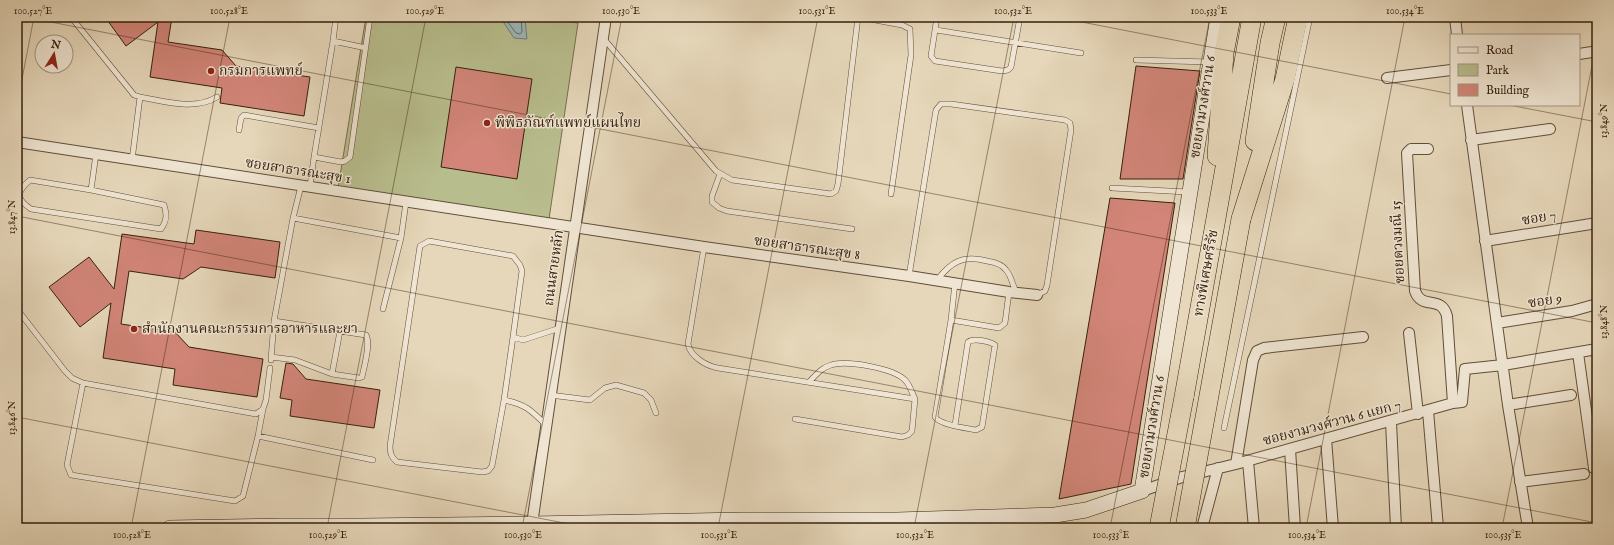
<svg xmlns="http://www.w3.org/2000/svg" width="1614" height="545" font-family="'IM FELL English','Noto Serif Thai',serif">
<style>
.green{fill:#b8bd8d;stroke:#776e4e}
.water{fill:#99b7b9;stroke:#717b75}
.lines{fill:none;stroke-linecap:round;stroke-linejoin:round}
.shore{stroke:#686c64;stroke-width:1}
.building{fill:#d28578;stroke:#36200e}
.lane-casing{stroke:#624e39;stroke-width:6}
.street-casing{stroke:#624e39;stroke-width:12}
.secondary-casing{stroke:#36200e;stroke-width:16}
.highway-casing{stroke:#36200e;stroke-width:20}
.lane{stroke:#efe5d2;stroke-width:5}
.street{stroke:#efe5d2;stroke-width:10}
.secondary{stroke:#efe5d2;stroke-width:15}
.highway{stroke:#e6d7ba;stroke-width:19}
.highway-bridge-casing{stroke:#36200e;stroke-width:20;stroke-linecap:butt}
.highway-bridge{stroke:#e6d7ba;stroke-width:19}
.ticks{fill:none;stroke:#36200e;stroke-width:1;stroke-opacity:0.45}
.poi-dot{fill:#8f2418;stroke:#efe5d2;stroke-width:1.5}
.labels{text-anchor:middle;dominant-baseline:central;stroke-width:3;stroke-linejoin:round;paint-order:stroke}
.poi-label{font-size:14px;fill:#36200e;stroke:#efe5d2;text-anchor:start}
.street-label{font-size:14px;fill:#36200e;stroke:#efe5d2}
.neatline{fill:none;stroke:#36200e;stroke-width:1.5}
.ticks-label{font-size:10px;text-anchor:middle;fill:#36200e}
</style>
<rect width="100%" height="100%" fill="#e6d7ba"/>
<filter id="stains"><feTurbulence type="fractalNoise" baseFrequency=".005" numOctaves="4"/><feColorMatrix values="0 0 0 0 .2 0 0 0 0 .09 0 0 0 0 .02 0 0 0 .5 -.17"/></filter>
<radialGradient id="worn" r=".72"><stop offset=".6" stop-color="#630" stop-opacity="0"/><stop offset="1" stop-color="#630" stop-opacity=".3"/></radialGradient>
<path class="green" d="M 366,17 L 538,17 L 578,23 L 549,219 L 338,188 Z"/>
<path class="water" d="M 500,17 L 523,17 L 525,19 L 527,39 L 514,38 Z"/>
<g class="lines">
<path class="shore" d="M 504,17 L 516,33 L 520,34 L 522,32 L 521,17"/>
</g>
<path class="building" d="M 105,17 L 172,17 L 168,42 L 222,50 L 236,66 L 310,77 L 304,116 L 220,103 L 222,88 L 150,77 L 158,22 L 126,46 Z
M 1136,66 L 1200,71 L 1183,179 L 1120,179 Z
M 456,67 L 532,79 L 517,179 L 441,167 Z
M 1110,198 L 1175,203 L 1131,484 L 1059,499 Z
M 196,230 L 280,242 L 275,278 L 201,267 L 183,279 L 129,271 L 121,324 L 175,332 L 189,347 L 263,359 L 257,397 L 173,385 L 175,369 L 103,358 L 111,303 L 80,327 L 49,287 L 89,257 L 114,289 L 122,234 L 194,244 Z
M 286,363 L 293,364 L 306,379 L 380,390 L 374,428 L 290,416 L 292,400 L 280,398 Z"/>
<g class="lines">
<g class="lane-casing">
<path id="lane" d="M 71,17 L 134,95 L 140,97 C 164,101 194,111 217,97
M 336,17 L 333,41 L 314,157 L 341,162 L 345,161 L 350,157 L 370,17
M 859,17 L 902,25 L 910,29 L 911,55 L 891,194
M 937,17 L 931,56 L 935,61 L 1002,71 L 1008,70 L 1011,67 L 1020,17
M 936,30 L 1081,53
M 604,39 L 716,171 L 732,180 L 831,194 L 836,191 L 838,184 L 858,17
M 333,41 L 366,48
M 1136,60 L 1209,62
M 239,130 L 241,118 L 244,115 L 319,128
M 132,160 L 140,97
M 720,174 L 712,196 L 712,202 L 719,208 L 727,211 L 852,229
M 30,180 L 91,190 L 164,205 C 167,214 167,221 161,229 L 31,209 C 16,199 16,192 30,180 Z
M 310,186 L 314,157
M 1112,188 L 1188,192
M 91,190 L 96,154
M 293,218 L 401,238 L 383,309
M 401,238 L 406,202
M 704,247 L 688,344 C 690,356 706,366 718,368 L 915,399 L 912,431 L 908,435 L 902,437 L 795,419
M 909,276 L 936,110 L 941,104 L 951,104 L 1065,120 L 1070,123 L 1071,130 L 1047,285 L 1045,291 L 1037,295
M 937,280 C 952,261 963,255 987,261 C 994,262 1002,264 1006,270 C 1011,275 1013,286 1016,292
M 17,309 L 65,371 L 72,378 L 83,383 L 256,414 L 263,409 L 266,400 L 270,368
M 951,320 L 955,283
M 271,357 L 295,360 L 332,374 L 359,378 L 362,377 C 364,367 371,344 366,335 L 274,321
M 271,360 L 274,321 L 293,218 L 301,186
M 332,374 L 340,331
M 809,382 C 816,375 821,368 831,365 C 846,360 893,368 905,380 C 910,385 912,393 915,399
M 83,383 L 67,465 L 71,475 L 235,501 L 243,496 L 258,436 L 263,409
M 550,395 L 590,400 L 605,388 L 616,385 L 644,393 L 651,400 L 656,413
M 504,400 L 513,337
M 546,425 C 531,410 525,404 504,400 L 492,466 L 488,471 L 482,472 L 397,462 C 391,457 390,453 390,446 L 420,246 L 429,241 L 513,256 L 520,265 L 522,271 L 513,337 L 523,340 L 560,328
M 955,425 L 968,342 C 974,338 989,341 995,345 L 982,427 L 976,430 C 966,428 940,425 935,417 L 936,411 L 951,320 L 999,328 L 1005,323 L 1009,292
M 1224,428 L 1310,17
M 258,436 L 373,460"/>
</g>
<g class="street-casing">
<path id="street" d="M 1455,17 L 1457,35
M 1579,54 L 1592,52
M 1387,78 L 1451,70
M 1467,105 L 1508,405 L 1528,528
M 1471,140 L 1550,129
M 17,142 L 704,247 L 909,276 L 1009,292 L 1037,295
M 1428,149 L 1411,149 L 1407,153 L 1415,291 C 1422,311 1441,294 1447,316 L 1453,403
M 1485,241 L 1597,223
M 1497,323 L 1572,311 L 1597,304
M 1409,333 L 1418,414
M 1578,353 L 1594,468 L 1597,468
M 1508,405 L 1571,395
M 1428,411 L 1438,528
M 1391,422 L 1396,528
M 1326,439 L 1333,528
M 1290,449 L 1295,528
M 1248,461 L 1254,528
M 1236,464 L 1253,360 L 1257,351 L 1264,348 L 1363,337
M 1520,482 L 1584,474
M 1142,491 L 1182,477 L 1236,464 L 1453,403 L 1462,402 L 1465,369 L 1503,365 L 1597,349
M 1022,516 L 1023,528
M 532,524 L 606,17
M 1202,528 L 1218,468"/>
</g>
<g class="secondary-casing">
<path id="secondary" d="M 170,528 L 281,526 L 362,526 L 532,524 L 744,520 L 897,520 L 1055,515 L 1086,510 L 1142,491 L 1218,17"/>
</g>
<g class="highway-casing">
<path id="highway" d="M 1255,141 L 1270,43 L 1276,17
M 1217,156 L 1224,53 L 1231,17
M 1241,219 L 1285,79 L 1298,17
M 1184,397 L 1252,17"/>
</g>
<use href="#lane" class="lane"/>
<use href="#street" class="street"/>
<use href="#secondary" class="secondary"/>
<use href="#highway" class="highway"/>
<g class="highway-bridge-casing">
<path id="highway-bridge" d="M 1159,528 L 1184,397
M 1185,528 L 1241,219"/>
</g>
<use href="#highway-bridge" class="highway-bridge"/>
</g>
<path class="ticks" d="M 25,17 L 1597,323M 1056,17 L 1451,94M 17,105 L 34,17M 1509,105 L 1597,122M 17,216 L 1597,523M 17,417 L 590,528M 131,528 L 230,17M 327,528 L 426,17M 522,528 L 622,17M 718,528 L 818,17M 914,528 L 1014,17M 1110,528 L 1210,17M 1306,528 L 1405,17M 1502,528 L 1597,40"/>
<g class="poi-dot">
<circle cx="211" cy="71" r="4"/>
<circle cx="487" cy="123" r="4"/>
<circle cx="134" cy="329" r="4"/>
</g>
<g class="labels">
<g class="poi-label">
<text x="219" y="71">กรมการแพทย์</text>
<text x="495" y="123">พิพิธภัณฑ์แพทย์แผนไทย</text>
<text x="142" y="329">สำนักงานคณะกรรมการอาหารและยา</text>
</g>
<g class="street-label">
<text transform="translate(1203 107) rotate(-81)">ซอยงามวงศ์วาน 6</text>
<text transform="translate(298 171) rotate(9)">ซอยสาธารณะสุข 1</text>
<text transform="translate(1539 218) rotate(-9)">ซอย 7</text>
<text transform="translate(1398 242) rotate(-93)">ซอยดวงมณี 15</text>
<text transform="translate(807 248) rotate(8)">ซอยสาธารณะสุข 8</text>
<text transform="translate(554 268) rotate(-82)">ถนนสายหลัก</text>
<text transform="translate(1206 273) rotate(-80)">ทางพิเศษศรีรัช</text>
<text transform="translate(1545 301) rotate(-9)">ซอย 9</text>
<text transform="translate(1332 423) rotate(-15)">ซอยงามวงศ์วาน 6 แยก 7</text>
<text transform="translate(1152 427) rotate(-81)">ซอยงามวงศ์วาน 6</text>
</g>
</g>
<rect width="1614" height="545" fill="none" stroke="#e6d7ba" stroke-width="44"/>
<rect x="1450" y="34" width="130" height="72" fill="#efe5d2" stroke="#a59684"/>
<rect x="1458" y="47" width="20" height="6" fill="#efe5d2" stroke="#a59684"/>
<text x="1486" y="54" font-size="12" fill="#36200e">Road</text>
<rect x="1458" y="64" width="20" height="12" fill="#b8bd8d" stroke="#a59684"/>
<text x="1486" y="74" font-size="12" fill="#36200e">Park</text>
<rect x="1458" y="84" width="20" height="12" fill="#d28578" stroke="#a59684"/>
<text x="1486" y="94" font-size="12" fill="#36200e">Building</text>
<g transform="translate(54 54) rotate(11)"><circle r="19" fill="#efe5d2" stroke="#a59684"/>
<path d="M0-3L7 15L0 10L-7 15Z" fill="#8f2418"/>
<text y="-6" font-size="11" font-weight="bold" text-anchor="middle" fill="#36200e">N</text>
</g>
<rect x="22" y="22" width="1570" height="501" class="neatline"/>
<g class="ticks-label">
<text x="33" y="14">100.527°E</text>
<text x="229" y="14">100.528°E</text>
<text x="425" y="14">100.529°E</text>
<text x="621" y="14">100.530°E</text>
<text x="817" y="14">100.531°E</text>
<text x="1013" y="14">100.532°E</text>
<text x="1209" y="14">100.533°E</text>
<text x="1405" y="14">100.534°E</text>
<text transform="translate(1603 121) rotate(-90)" y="4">13.849°N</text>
<text transform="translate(11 217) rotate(-90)" y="4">13.847°N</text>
<text transform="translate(1603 322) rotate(-90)" y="4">13.848°N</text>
<text transform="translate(11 418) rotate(-90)" y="4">13.846°N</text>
<text x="132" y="538">100.528°E</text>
<text x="328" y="538">100.529°E</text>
<text x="523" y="538">100.530°E</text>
<text x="719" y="538">100.531°E</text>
<text x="915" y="538">100.532°E</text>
<text x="1111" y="538">100.533°E</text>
<text x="1307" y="538">100.534°E</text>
<text x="1503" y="538">100.535°E</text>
</g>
<rect width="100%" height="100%" filter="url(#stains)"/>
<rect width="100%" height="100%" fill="url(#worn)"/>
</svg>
